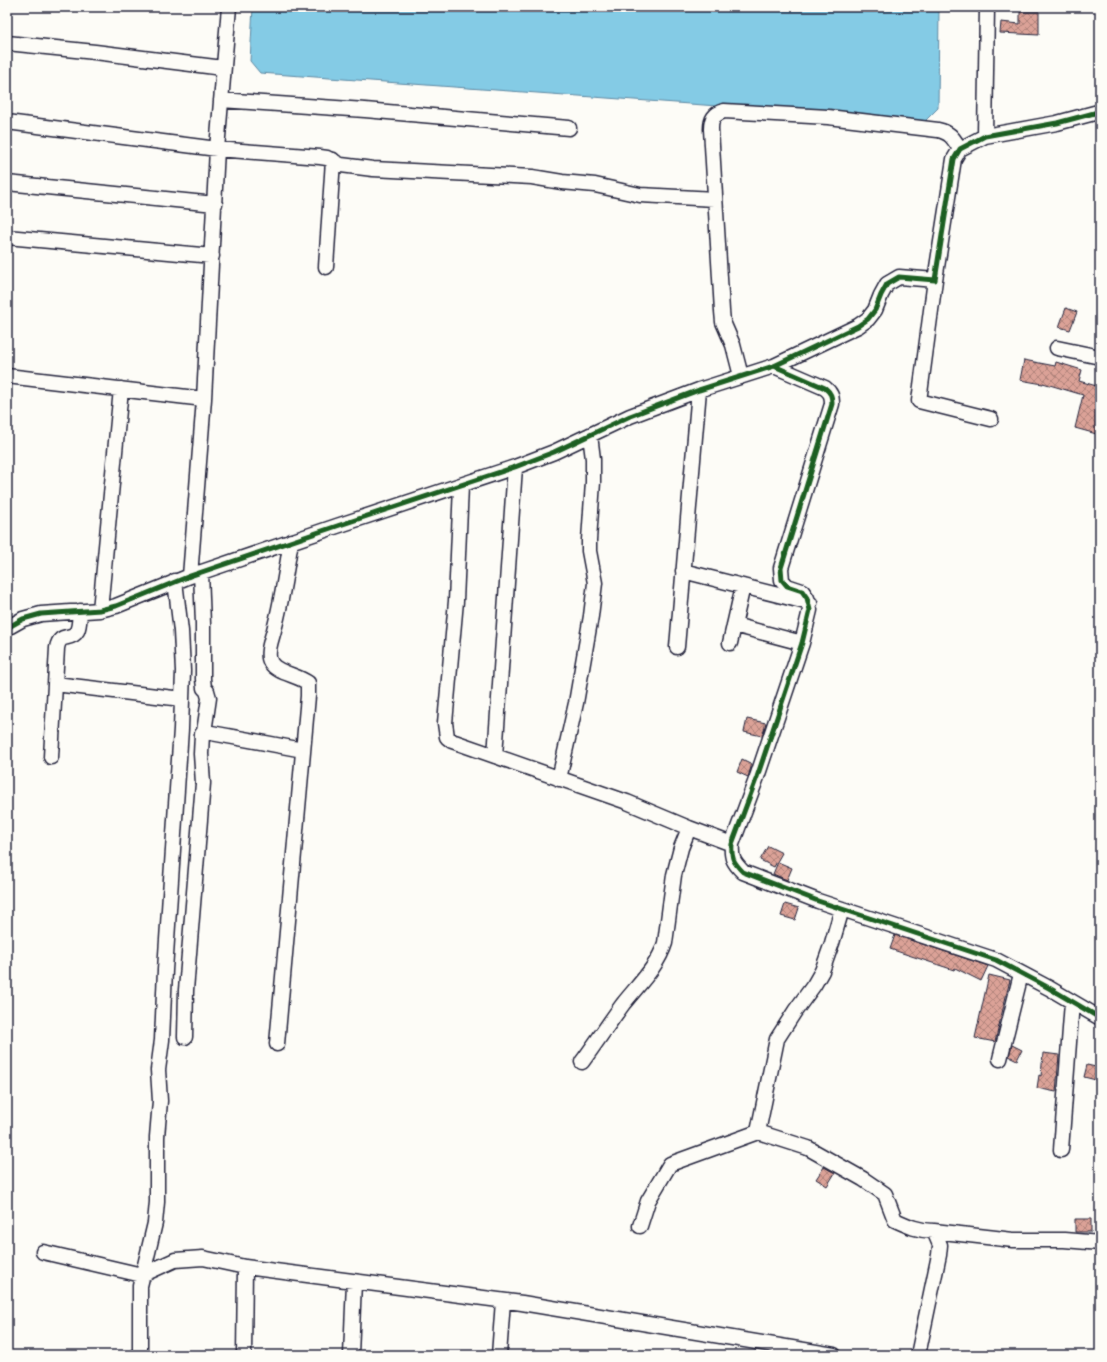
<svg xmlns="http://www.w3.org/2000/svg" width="1107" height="1362" font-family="Caveat,sans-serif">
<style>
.water{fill:#84cbe5;stroke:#5d87a1}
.building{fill:url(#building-cross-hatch);stroke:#22223b}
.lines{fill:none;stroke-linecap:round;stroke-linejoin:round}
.street-casing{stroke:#22223b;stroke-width:17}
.street{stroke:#fdfcf7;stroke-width:14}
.cycleway-casing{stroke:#fdfcf7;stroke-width:8}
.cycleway{stroke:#1b5e20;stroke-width:5}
</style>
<defs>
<pattern id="building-cross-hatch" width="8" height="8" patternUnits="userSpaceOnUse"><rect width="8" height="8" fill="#dba297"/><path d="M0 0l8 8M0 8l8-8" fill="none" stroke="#b1847c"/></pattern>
</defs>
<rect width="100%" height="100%" fill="#fdfcf7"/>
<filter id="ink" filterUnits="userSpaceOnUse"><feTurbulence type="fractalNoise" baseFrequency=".025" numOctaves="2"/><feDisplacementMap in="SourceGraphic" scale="8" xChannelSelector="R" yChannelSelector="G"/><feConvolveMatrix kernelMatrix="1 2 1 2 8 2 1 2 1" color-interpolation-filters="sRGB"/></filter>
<g filter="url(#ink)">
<path class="water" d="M 253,7 L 939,7 L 938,108 L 925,121 L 260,73 L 250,61 Z"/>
<path class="building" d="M 1020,12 L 1039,12 L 1039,35 L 1000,33 L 1001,22 L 1020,24 Z
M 1066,308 L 1077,312 L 1070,330 L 1059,327 Z
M 1024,360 L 1055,366 L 1056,362 L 1082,370 L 1079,381 L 1100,387 L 1100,435 L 1075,428 L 1083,395 L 1043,383 L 1043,384 L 1020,380 Z
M 747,719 L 766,723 L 762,736 L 744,732 Z
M 742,759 L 752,764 L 748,777 L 737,772 Z
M 768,846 L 782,853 L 774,867 L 760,860 Z
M 778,862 L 792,868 L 787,880 L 773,874 Z
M 785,904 L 799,908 L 795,920 L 781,916 Z
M 895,935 L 988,966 L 981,981 L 955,968 L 954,970 L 890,949 Z
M 989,975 L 1010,980 L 995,1042 L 975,1038 Z
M 1012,1045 L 1022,1050 L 1017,1060 L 1009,1056 Z
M 1043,1053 L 1059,1055 L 1056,1092 L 1037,1088 L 1039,1075 L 1041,1076 Z
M 1087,1065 L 1100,1068 L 1100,1081 L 1084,1077 Z
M 824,1167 L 835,1173 L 827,1186 L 816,1179 Z
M 1075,1219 L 1091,1219 L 1091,1232 L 1075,1232 Z"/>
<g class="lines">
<g class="street-casing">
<path id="street" d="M 7,43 L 95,52 L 223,68
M 221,100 L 365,110 L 569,128
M 7,122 L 217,149 L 320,157 L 327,158 L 341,165 L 373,169 L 532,177 L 562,182 L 595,185 L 640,195 L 715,199
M 985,136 L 987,7
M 7,183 L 215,204
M 7,237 L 212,256
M 326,267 L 333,160
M 935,280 L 919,401 L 991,419
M 1057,348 L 1100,357
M 774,366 L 825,388 C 831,393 832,396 832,404 L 781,568 L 782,580 L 787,586 L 802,591 L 807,598 L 810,610 L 802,643 L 757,777 L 732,844 C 731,858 733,862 743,872 L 818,901 L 996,960 L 1049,988 L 1100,1018
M 7,376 L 204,399
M 741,376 L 733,345 L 723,322 L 722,311 L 711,129 C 711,119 714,114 724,111 L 828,117 L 938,130 C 951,133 953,138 960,149
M 461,486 L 456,601 L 445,723 L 447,737 L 452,741 L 627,802 L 689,828 L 732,844
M 683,571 L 810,603
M 201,572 L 203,624 L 203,679 L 204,688 L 207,691 L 209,698 L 204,732
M 190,576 L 204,399 L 217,149 L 229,7
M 100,610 L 121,389
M 734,625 L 802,643
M 7,628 L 23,619 L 41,614 L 100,610 L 116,606 L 190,576 L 337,526 L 515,467 L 554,452 L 630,416 L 699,390 L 774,366 L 858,326 L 868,319 L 875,310 L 881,295 L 887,284 L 899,277 L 935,280 L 954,159 L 960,149 L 985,136 L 1057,123 L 1098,112 L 1100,113
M 730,643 L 743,586
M 677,647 L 699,390
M 55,684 L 182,699
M 495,756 L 515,467
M 51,757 L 57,648 C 60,631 71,642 77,631 C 80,625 79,618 80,611
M 559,779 L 576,703 L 591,616 L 595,583 L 589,551 L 589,540 L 593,482 L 593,459 L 590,435
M 842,909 L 832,943 L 822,971 L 814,985 L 795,1011 L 777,1039 L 758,1132 L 808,1148 L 863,1179 L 885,1194 L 895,1220 C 908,1226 919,1231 934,1231 L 940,1245 L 939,1255 L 918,1355
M 185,1037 L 186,990 L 203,783 L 201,754 L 202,734 L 206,732 L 303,750
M 277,1044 L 308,696 L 308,683 C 298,675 277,673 271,663 C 265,654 272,639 274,630 C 282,601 286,571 291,541
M 1000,1059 L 1021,974
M 582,1062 C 596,1043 609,1023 623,1004 C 638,985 658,966 665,943 L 674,875 L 681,848 L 689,828
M 1061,1150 L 1072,1002
M 640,1226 L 648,1201 L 670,1164 L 758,1132
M 934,1231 L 1013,1240 L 1064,1240 L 1100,1243
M 43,1252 L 142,1275 L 175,1260 L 203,1258 L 245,1267 L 522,1303 L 834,1355
M 140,1355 L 140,1286 L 155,1223 L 157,1202 L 157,1137 L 160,1101 L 158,1070 L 162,1040 L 165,970 L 181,729 L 183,671 L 181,631 L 175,581
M 244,1355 L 245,1267
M 351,1355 L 354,1282
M 499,1355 L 503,1301"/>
</g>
<use href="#street" class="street"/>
<g class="cycleway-casing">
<path id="cycleway" d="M 774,366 L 825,388 C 831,393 832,396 832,404 L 781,568 L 782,580 L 787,586 L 802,591 L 807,598 L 810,610 L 802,643 L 757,777 L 732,844 C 731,858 733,862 743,872 L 818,901 L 996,960 L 1049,988 L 1100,1018
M 7,628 L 23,619 L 41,614 L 100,610 L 116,606 L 190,576 L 337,526 L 515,467 L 554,452 L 630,416 L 699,390 L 774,366 L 858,326 L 868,319 L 875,310 L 881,295 L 887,284 L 899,277 L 935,280 L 954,159 L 960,149 L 985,136 L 1057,123 L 1098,112 L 1100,113"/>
</g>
<use href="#cycleway" class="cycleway"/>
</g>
</g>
<rect width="1107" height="1362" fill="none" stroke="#fdfcf7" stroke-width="24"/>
<rect x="12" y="12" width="1083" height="1338" fill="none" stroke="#22223b" stroke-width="1.5" filter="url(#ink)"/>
</svg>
